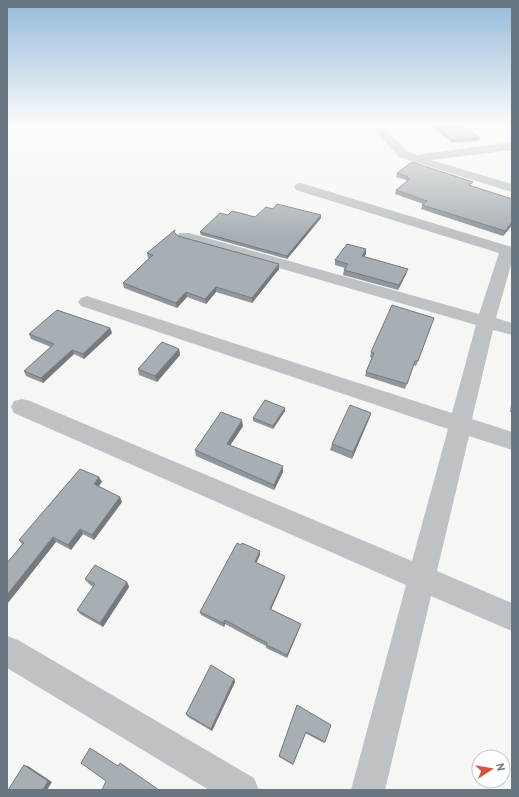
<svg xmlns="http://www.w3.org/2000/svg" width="519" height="797" font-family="Overpass,sans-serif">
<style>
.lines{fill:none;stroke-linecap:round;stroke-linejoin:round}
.minor{fill:#bec2c5;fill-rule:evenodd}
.wall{fill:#90969b}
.shaded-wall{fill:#767a7e}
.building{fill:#a8afb4;stroke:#767a7e}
</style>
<rect width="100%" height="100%" fill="#f6f6f4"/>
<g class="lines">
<path class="minor" d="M 369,124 L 381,124 L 407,151 L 416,155 L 512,142 L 512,150 L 431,160 L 512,184 L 512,192 L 399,157 Z
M 301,183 L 512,247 L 512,261 L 496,318 L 512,323 L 512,335 L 493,330 L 472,419 L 512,432 L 512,450 L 469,436 L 437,571 L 512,603 L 512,631 L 431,596 L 385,790 L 351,790 L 406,585 L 14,413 L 11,407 L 14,401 L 22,399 L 30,401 L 412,561 L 448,429 L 81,306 L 78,302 L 81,298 L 87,296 L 93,298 L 452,413 L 476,325 L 179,239 L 176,236 L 179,233 L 189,233 L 479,314 L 499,253 L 296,190 L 294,187 L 296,184 Z
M 7,636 L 18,640 L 254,778 L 259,790 L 209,790 L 7,668 Z"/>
</g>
<path class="wall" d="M 428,124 L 463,124 L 480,138 L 479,141 L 452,143 Z
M 397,173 L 471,186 L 512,199 L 512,225 L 503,236 L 421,209 L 423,204 L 395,194 L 396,190 L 406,182 L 406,180 L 396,177 Z
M 273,209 L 321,218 L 287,259 L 201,235 L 200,232 L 255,217 Z
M 175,233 L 178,236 L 279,264 L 279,269 L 252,303 L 216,292 L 206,304 L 187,297 L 177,308 L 124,288 L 123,283 L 149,258 L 148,258 L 147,253 Z
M 366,249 L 366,254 L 364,257 L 406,274 L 398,290 L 343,275 L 344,270 L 345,268 L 335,265 L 335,260 Z
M 434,318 L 416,366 L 414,365 L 405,389 L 365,376 L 366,372 L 372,358 L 370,357 L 371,352 Z
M 110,328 L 112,333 L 84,359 L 74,354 L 43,383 L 26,376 L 24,371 L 51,347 L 31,339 L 29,334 Z
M 179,349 L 180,355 L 157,382 L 139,375 L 138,369 Z
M 512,398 L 512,412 L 510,412 Z
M 285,408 L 285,411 L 273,429 L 253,421 L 253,418 Z
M 371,413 L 369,419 L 352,459 L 330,450 L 332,444 Z
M 243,426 L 230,446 L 283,472 L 274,490 L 196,456 L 195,450 Z
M 102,482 L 99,486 L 122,502 L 94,540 L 83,534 L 71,550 L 56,542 L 7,604 L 7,563 L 22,544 L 19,540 Z
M 241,545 L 260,551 L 260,555 L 256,563 L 285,576 L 284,580 L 271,609 L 301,624 L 300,627 L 287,658 L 266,648 L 266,646 L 225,624 L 224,627 L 201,615 L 200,612 Z
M 85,579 L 127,582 L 129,587 L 103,627 L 80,614 L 77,610 L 93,587 L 89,584 Z
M 234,679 L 235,682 L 212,731 L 188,717 L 186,714 Z
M 297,705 L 325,742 L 324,743 L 305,733 L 293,765 L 279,757 Z"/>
<path class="shaded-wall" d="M 321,215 L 321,218 L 287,259 L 287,256 Z
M 512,222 L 512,225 L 503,236 L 505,231 Z
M 366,249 L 366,254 L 361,261 L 362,256 Z
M 279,264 L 279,269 L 252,303 L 252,298 Z
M 408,269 L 406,274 L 398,290 L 399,285 Z
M 216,287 L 216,292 L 206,304 L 205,299 Z
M 186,292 L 187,297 L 177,308 L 176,303 Z
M 110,328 L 112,333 L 84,359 L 83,354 Z
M 179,349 L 180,355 L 157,382 L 155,376 Z
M 72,350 L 74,354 L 43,383 L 41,378 Z
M 285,408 L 285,411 L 273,429 L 273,426 Z
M 371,413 L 369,419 L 352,459 L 353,452 Z
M 242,420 L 243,426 L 227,450 L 227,444 Z
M 283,466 L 283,472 L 274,490 L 274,485 Z
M 99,477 L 102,482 L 96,489 L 94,484 Z
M 120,497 L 122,502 L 94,540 L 92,535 Z
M 80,529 L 83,534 L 71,550 L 68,545 Z
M 53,537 L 56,542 L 7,604 L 7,595 Z
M 260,551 L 260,555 L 255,566 L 255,562 Z
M 285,576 L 284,580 L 270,612 L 270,609 Z
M 127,582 L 129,587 L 103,627 L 100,623 Z
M 225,620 L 225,624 L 224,627 L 223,623 Z
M 301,624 L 300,627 L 287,658 L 287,655 Z
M 234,679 L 235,682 L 212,731 L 211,729 Z
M 24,765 L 28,766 L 52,782 L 47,790 L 43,790 Z"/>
<path class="building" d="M 432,124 L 463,124 L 480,138 L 453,140 Z
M 412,162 L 473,182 L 469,185 L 512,199 L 512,222 L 505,231 L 422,205 L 427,201 L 396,190 L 410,179 L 406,178 L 408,177 L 397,173 Z
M 277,204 L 321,215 L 287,256 L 200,232 L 220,213 L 228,215 L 232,211 L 255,217 L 266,207 L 273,209 Z
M 175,230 L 174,232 L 178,236 L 279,264 L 252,298 L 216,287 L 205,299 L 186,292 L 176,303 L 123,283 L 153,255 L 147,253 Z
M 347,244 L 366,249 L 362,256 L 408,269 L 399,285 L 344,270 L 348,264 L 335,260 Z
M 392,305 L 434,318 L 418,361 L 415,361 L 407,384 L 366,372 L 374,353 L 371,352 Z
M 57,310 L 110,328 L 83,354 L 72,350 L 41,378 L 24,371 L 54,344 L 29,334 Z
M 162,342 L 179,349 L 155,376 L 138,369 Z
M 265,400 L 285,408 L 273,426 L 253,418 Z
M 350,405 L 371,413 L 353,452 L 332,444 Z
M 221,412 L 242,420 L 227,444 L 283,466 L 274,485 L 195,450 Z
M 80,469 L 99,477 L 94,484 L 120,497 L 92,535 L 80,529 L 68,545 L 53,537 L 7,595 L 7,563 L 24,543 L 19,540 Z
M 237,543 L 241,545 L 242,543 L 260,551 L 255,562 L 285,576 L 270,609 L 301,624 L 287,655 L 267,645 L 267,643 L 225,620 L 223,623 L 200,612 Z
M 95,565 L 127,582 L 100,623 L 77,610 L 95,584 L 85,579 Z
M 211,665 L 234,679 L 211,729 L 186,714 Z
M 297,705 L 331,725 L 325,742 L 306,732 L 293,764 L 279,756 Z
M 90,748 L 118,766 L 120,763 L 159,790 L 102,790 L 106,781 L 81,763 Z
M 24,765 L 48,781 L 43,790 L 8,790 Z"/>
<linearGradient id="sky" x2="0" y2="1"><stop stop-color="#94badb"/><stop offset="0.53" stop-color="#fbfbfa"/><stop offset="1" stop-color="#fbfbfa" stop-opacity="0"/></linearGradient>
<rect width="519" height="236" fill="url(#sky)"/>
<rect width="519" height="797" fill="none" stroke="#687782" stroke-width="16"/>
<g transform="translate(491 769) rotate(78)"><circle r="19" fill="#ffffff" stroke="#c3c9cd"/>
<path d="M0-3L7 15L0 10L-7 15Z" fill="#d25638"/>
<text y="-6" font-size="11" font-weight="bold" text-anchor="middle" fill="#687782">N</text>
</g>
</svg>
